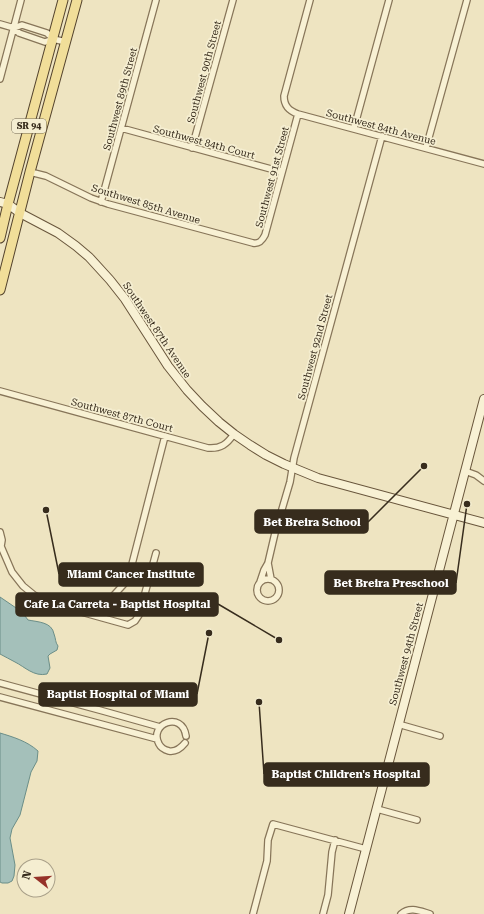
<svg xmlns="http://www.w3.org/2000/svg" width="484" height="914" font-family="'Roboto Serif',serif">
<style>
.water{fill:#a4c0ba;stroke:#6b8e88}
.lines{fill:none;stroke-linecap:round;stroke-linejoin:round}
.street-casing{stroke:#877559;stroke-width:8}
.secondary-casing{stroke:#69563c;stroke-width:10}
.primary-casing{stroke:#54432d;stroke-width:11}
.street{stroke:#f8f1d4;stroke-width:5.5}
.secondary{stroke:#f8f1d4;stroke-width:8}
.primary{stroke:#f1de99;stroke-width:9}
.labels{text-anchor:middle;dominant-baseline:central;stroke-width:3.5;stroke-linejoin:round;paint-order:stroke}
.shield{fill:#f5eed1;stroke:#706653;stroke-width:1}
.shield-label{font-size:9px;font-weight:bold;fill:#372c1d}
.street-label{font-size:10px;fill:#372c1d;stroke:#f5eed1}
.leader{fill:none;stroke:#372c1d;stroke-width:1.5}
.callout-dot{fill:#372c1d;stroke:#f5eed1;stroke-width:1.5}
.callout{fill:#372c1d;stroke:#372c1d;stroke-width:1.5}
.callout-label{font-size:11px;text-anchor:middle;font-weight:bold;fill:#fff}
</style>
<rect width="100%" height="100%" fill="#eee4c1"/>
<path class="water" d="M 0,597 L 22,612 L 28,620 C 38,622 52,622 54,634 C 56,639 55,642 58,646 L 57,650 L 50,654 L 48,656 L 50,668 L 47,674 C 34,677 25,667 15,662 C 10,659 5,657 0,654 Z
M 0,733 C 13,737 27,741 38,751 L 37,761 L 31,772 L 20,815 L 12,829 L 10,838 L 15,865 L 14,876 L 12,881 L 8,883 L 2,883 L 0,882 Z"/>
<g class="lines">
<g class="street-casing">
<path id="street" d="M 310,0 L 284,96 C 284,106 289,111 298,114 L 484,164
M 0,24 L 14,28 L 19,33 L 45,42 L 53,39
M 14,28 L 22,25 L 47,33 L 53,39 L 66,42
M 0,79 L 21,0
M 121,128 L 282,172
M 354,128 L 389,0
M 192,148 L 233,0
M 426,148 L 467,0
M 30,172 L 46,176 L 91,198 L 108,204 L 253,243 C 259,244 262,241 265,235 L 298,114
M 101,202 L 156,0
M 0,391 L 208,448 C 221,449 227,444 234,434
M 465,471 L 476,475 L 484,481
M 0,532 L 2,540 L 1,546
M 0,544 L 12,572 L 23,586 L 34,595 L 49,603 L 128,625 L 135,621 L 139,615 L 156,553
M 268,563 L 271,579
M257 590a11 11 0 1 1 22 0a11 11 0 1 1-22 0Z
M 260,582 L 264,570 L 268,563 L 275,533 L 290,482 L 294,458 L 382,136
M 104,618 L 109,601 L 113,596 L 124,584 L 131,568 L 165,436
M 0,683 L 103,711 L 160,727
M 0,697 L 157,739
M 398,724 L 440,736
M 185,743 C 181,748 176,752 169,751 C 165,750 161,748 159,744 C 148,724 182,710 186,736
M 377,809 L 417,820
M 253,914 L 267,861 L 268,840 L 273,824 L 366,849
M 323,914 L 328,895 L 332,852 L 335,840
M 401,914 C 410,906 420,911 430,914"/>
</g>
<g class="secondary-casing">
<path id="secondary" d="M 0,202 L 8,204 L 20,213 L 58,233 L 76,246 L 89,257 L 110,280 L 125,299 L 168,366 L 187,390 L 202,406 L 219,422 L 234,434 L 250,445 L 266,455 L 284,464 L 318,478 L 484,523
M 349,914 L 484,399"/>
</g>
<g class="primary-casing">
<path id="primary" d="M 0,238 L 8,204 L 63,0
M 0,290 L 30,172 L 77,0"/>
</g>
<use href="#street" class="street"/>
<use href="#secondary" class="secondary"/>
<use href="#primary" class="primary"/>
</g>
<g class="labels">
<rect class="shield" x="12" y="119" width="34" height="14" rx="3"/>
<g class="shield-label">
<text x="29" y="126">SR 94</text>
</g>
<g class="street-label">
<text transform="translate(204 72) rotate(-75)">Southwest 90th Street</text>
<text transform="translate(120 99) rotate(-75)">Southwest 89th Street</text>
<text transform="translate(381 127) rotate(15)">Southwest 84th Avenue</text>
<text transform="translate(204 142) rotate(15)">Southwest 84th Court</text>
<text transform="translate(272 177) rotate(-75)">Southwest 91st Street</text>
<text transform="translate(146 204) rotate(17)">Southwest 85th Avenue</text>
<text transform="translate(157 330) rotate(56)">Southwest 87th Avenue</text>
<text transform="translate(315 347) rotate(-75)">Southwest 92nd Street</text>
<text transform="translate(122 415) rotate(15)">Southwest 87th Court</text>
<text transform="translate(406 654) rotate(-75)">Southwest 94th Street</text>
</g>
</g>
<path class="leader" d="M424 466L368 522M46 510L59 574M467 504L456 583M279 640L218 604M209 633L197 694M259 702L264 774"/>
<g class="callout-dot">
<circle cx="424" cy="466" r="4"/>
<circle cx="46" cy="510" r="4"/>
<circle cx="467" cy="504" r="4"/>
<circle cx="279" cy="640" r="4"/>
<circle cx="209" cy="633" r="4"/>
<circle cx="259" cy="702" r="4"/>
</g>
<g class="callout">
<rect x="255" y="510" width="113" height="23" rx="4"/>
<rect x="59" y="563" width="144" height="23" rx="4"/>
<rect x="325" y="571" width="131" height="23" rx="4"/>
<rect x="16" y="593" width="202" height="23" rx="4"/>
<rect x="39" y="683" width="158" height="23" rx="4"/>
<rect x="264" y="763" width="165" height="23" rx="4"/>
</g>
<g class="callout-label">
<text x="312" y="526">Bet Breira School</text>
<text x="131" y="578">Miami Cancer Institute</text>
<text x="391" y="587">Bet Breira Preschool</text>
<text x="117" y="608">Cafe La Carreta - Baptist Hospital</text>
<text x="118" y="698">Baptist Hospital of Miami</text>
<text x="346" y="778">Baptist Children's Hospital</text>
</g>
<g transform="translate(36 878) rotate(287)"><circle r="19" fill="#f5eed1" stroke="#a9a089"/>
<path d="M0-3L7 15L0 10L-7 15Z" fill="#963229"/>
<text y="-6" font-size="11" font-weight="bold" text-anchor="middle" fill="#372c1d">N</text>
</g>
</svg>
